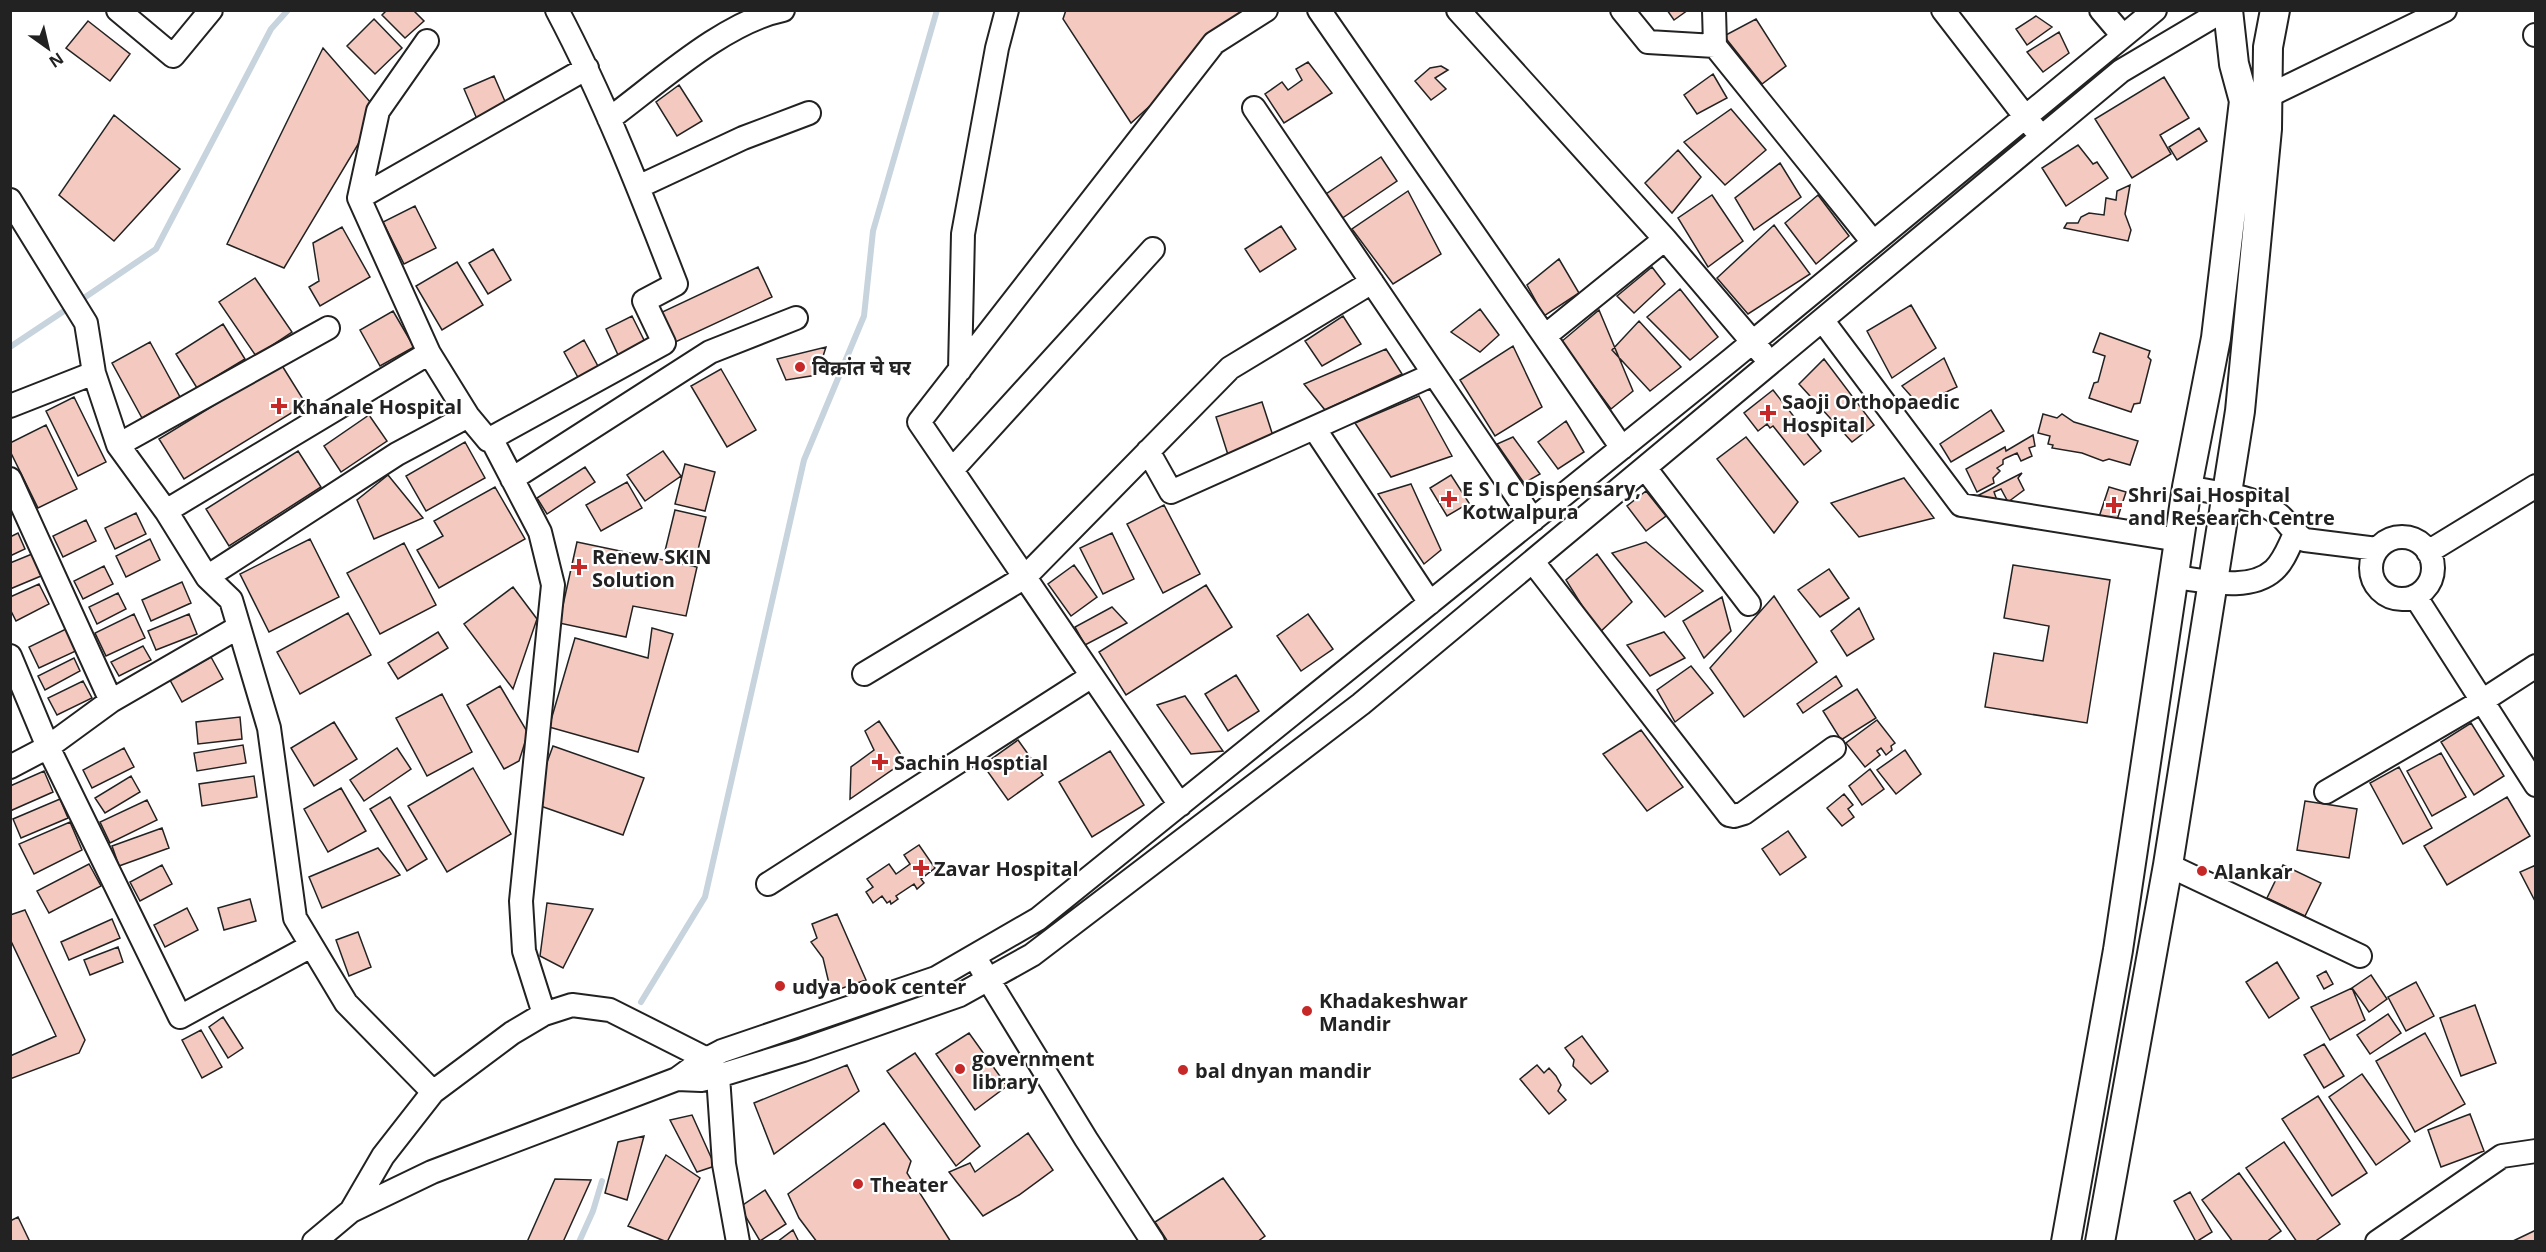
<svg xmlns="http://www.w3.org/2000/svg" width="2546" height="1252" font-family="'Open Sans','Noto Sans Devanagari',sans-serif">
<style>
.lines{fill:none;stroke-linecap:round;stroke-linejoin:round}
.stream{stroke:#c7d3dd;stroke-width:6}
.building{fill:#f3c9c0;stroke:#222;stroke-width:1.5}
.minor-casing{stroke:#222;stroke-width:26}
.major-casing{stroke:#222;stroke-width:32}
.minor{stroke:#fff;stroke-width:22}
.major{stroke:#fff;stroke-width:28}
.poi-dot{fill:#c62828;stroke:#fff;stroke-width:2}
.labels{text-anchor:middle;dominant-baseline:central;stroke-width:4.5;stroke-linejoin:round;paint-order:stroke}
.poi-label{font-size:20px;font-weight:bold;fill:#222;stroke:#fff;text-anchor:start}
</style>
<rect width="100%" height="100%" fill="#fff"/>
<g class="lines">
<path class="stream" d="M 78,302 L 156,249 L 271,29 L 288,10
M 10,347 L 70,307
M 641,1002 L 705,897 L 804,460 L 864,316 L 873,231 L 937,10
M 579,1242 L 593,1211 L 602,1181"/>
</g>
<path class="building" d="M 387,10 L 413,10 L 424,21 L 405,38 L 382,15 Z
M 1066,10 L 1256,10 L 1131,123 L 1063,19 Z
M 1667,10 L 1688,10 L 1674,20 Z
M 2036,16 L 2052,27 L 2027,45 L 2016,29 Z
M 374,19 L 402,48 L 375,74 L 347,46 Z
M 1756,19 L 1786,66 L 1762,84 L 1724,36 Z
M 88,21 L 130,54 L 110,81 L 66,48 Z
M 2059,32 L 2069,53 L 2043,72 L 2027,52 Z
M 323,48 L 378,111 L 284,268 L 227,244 Z
M 1308,62 L 1332,93 L 1284,123 L 1265,94 L 1282,82 L 1288,90 L 1302,80 L 1296,69 Z
M 1441,66 L 1448,70 L 1435,78 L 1446,89 L 1431,100 L 1415,81 L 1430,68 Z
M 1713,74 L 1727,98 L 1697,114 L 1684,95 Z
M 494,76 L 507,106 L 477,119 L 464,89 Z
M 2164,77 L 2189,118 L 2160,135 L 2171,154 L 2132,178 L 2095,119 Z
M 679,85 L 702,121 L 677,136 L 656,102 Z
M 1731,109 L 1766,150 L 1725,185 L 1684,142 Z
M 114,115 L 180,169 L 114,241 L 59,195 Z
M 2199,128 L 2207,141 L 2177,160 L 2169,147 Z
M 2078,145 L 2093,164 L 2097,162 L 2108,178 L 2066,206 L 2042,168 Z
M 1678,150 L 1701,177 L 1672,213 L 1645,183 Z
M 1381,157 L 1397,181 L 1341,219 L 1326,194 Z
M 1780,163 L 1801,197 L 1754,230 L 1735,198 Z
M 2130,185 L 2125,214 L 2131,230 L 2128,241 L 2064,228 L 2067,223 L 2078,223 L 2081,217 L 2089,213 L 2104,215 L 2106,198 L 2116,200 L 2117,191 Z
M 1408,191 L 1441,254 L 1393,284 L 1352,229 Z
M 1712,195 L 1743,241 L 1708,267 L 1678,218 Z
M 1818,195 L 1849,236 L 1816,264 L 1785,223 Z
M 415,206 L 436,248 L 404,264 L 383,222 Z
M 1774,225 L 1810,274 L 1748,314 L 1717,278 Z
M 1281,226 L 1296,249 L 1260,272 L 1245,249 Z
M 342,227 L 370,277 L 320,306 L 309,287 L 319,281 L 313,243 Z
M 493,249 L 511,280 L 488,294 L 469,263 Z
M 1559,259 L 1579,293 L 1544,316 L 1527,285 Z
M 457,262 L 483,305 L 442,330 L 416,286 Z
M 758,267 L 772,297 L 671,344 L 658,314 Z
M 1652,267 L 1665,284 L 1634,313 L 1617,296 Z
M 255,278 L 292,332 L 256,356 L 219,302 Z
M 1680,289 L 1718,337 L 1690,360 L 1647,317 Z
M 1911,305 L 1936,348 L 1892,378 L 1867,331 Z
M 1480,309 L 1499,335 L 1480,352 L 1451,332 Z
M 1599,310 L 1633,391 L 1611,409 L 1561,342 Z
M 393,311 L 414,347 L 380,366 L 360,330 Z
M 632,316 L 646,344 L 619,357 L 606,329 Z
M 1343,316 L 1361,344 L 1322,366 L 1305,341 Z
M 1639,321 L 1681,367 L 1650,391 L 1612,350 Z
M 223,324 L 245,359 L 197,388 L 176,354 Z
M 2100,333 L 2150,351 L 2148,357 L 2151,360 L 2140,403 L 2134,404 L 2131,412 L 2089,398 L 2094,383 L 2098,382 L 2105,356 L 2093,352 Z
M 584,340 L 600,370 L 580,381 L 564,352 Z
M 150,342 L 180,397 L 142,418 L 112,363 Z
M 1513,346 L 1542,407 L 1495,436 L 1460,380 Z
M 826,347 L 817,375 L 786,380 L 777,359 Z
M 1386,349 L 1402,374 L 1325,410 L 1304,384 Z
M 1944,358 L 1957,387 L 1919,405 L 1902,386 Z
M 1824,359 L 1874,425 L 1852,442 L 1799,384 Z
M 281,364 L 306,404 L 184,479 L 159,439 Z
M 721,369 L 756,430 L 727,447 L 691,386 Z
M 1773,390 L 1821,451 L 1804,465 L 1773,426 L 1770,428 L 1767,424 L 1758,431 L 1744,413 Z
M 1419,396 L 1452,456 L 1391,477 L 1355,423 Z
M 74,397 L 106,462 L 78,476 L 46,411 Z
M 1262,402 L 1275,442 L 1229,458 L 1216,417 Z
M 1991,410 L 2004,431 L 1951,462 L 1940,444 Z
M 2043,414 L 2057,418 L 2062,414 L 2074,422 L 2138,441 L 2130,465 L 2109,459 L 2103,461 L 2082,453 L 2052,448 L 2053,445 L 2048,444 L 2050,436 L 2038,433 Z
M 369,415 L 387,441 L 341,472 L 324,446 Z
M 1566,421 L 1584,452 L 1558,469 L 1538,442 Z
M 46,425 L 77,489 L 38,508 L 10,451 L 10,443 Z
M 2033,435 L 2035,446 L 2029,448 L 2032,456 L 2021,461 L 2017,453 L 2006,458 L 2003,460 L 2003,464 L 1997,468 L 2000,471 L 1993,478 L 1994,483 L 1977,492 L 1966,469 L 2005,447 L 2006,451 Z
M 1513,437 L 1540,474 L 1524,483 L 1497,444 Z
M 1746,437 L 1798,502 L 1774,533 L 1717,459 Z
M 465,442 L 485,478 L 426,511 L 406,476 Z
M 298,451 L 321,487 L 229,546 L 206,509 Z
M 663,451 L 681,476 L 645,501 L 627,475 Z
M 685,464 L 715,472 L 705,511 L 675,504 Z
M 585,467 L 595,482 L 547,514 L 537,498 Z
M 2022,473 L 2018,478 L 2024,490 L 2008,502 L 2001,489 L 1994,492 L 1998,503 L 1988,507 L 1977,496 Z
M 388,475 L 423,518 L 374,539 L 357,500 Z
M 1451,475 L 1469,503 L 1447,516 L 1430,488 Z
M 1904,478 L 1934,518 L 1859,537 L 1831,503 Z
M 627,482 L 642,508 L 601,531 L 586,505 Z
M 1411,484 L 1441,550 L 1424,564 L 1378,494 Z
M 495,487 L 525,539 L 439,588 L 417,550 L 443,536 L 434,521 Z
M 2109,487 L 2126,492 L 2115,526 L 2098,520 Z
M 1646,491 L 1666,516 L 1646,531 L 1627,506 Z
M 1164,505 L 1200,574 L 1163,593 L 1127,524 Z
M 675,510 L 706,517 L 696,558 L 665,551 Z
M 136,513 L 146,534 L 115,549 L 105,528 Z
M 86,520 L 96,541 L 63,557 L 53,536 Z
M 18,533 L 25,549 L 10,556 L 10,537 Z
M 1112,533 L 1134,579 L 1103,594 L 1080,548 Z
M 150,539 L 160,560 L 126,577 L 116,556 Z
M 310,539 L 339,597 L 269,632 L 240,574 Z
M 577,542 L 697,567 L 686,616 L 633,606 L 626,637 L 559,623 Z
M 1646,542 L 1703,591 L 1665,617 L 1612,553 Z
M 404,543 L 436,605 L 380,634 L 347,573 Z
M 32,554 L 41,576 L 10,589 L 10,563 Z
M 1597,554 L 1632,602 L 1599,633 L 1566,580 Z
M 1074,565 L 1097,597 L 1071,616 L 1048,584 Z
M 2013,565 L 2110,580 L 2087,723 L 1985,707 L 1994,653 L 2043,661 L 2049,626 L 2004,618 Z
M 104,566 L 113,584 L 83,599 L 74,581 Z
M 1829,569 L 1849,598 L 1820,617 L 1798,590 Z
M 182,582 L 191,603 L 151,621 L 142,600 Z
M 39,584 L 49,604 L 16,621 L 10,609 L 10,597 Z
M 1206,585 L 1232,627 L 1126,695 L 1099,652 Z
M 513,587 L 537,619 L 513,689 L 464,624 Z
M 118,593 L 126,609 L 97,624 L 89,607 Z
M 1774,596 L 1817,662 L 1744,717 L 1710,668 Z
M 1722,597 L 1731,631 L 1704,658 L 1683,621 Z
M 1112,607 L 1127,623 L 1085,645 L 1075,627 Z
M 1859,608 L 1874,639 L 1847,656 L 1831,631 Z
M 348,613 L 371,655 L 300,694 L 277,652 Z
M 134,614 L 145,638 L 106,656 L 95,633 Z
M 189,614 L 197,634 L 156,650 L 148,631 Z
M 1308,614 L 1333,649 L 1301,671 L 1277,636 Z
M 68,628 L 78,650 L 39,668 L 29,647 Z
M 652,628 L 673,634 L 638,752 L 549,727 L 575,638 L 648,658 Z
M 438,632 L 448,648 L 398,679 L 388,663 Z
M 1664,632 L 1685,658 L 1650,676 L 1627,645 Z
M 143,646 L 151,660 L 119,676 L 111,662 Z
M 211,657 L 223,679 L 182,702 L 170,680 Z
M 74,658 L 80,671 L 45,690 L 38,676 Z
M 1691,666 L 1713,693 L 1675,722 L 1657,690 Z
M 1236,675 L 1259,711 L 1228,731 L 1205,694 Z
M 1836,676 L 1842,686 L 1803,713 L 1797,704 Z
M 83,681 L 92,698 L 57,715 L 48,698 Z
M 500,686 L 528,733 L 519,761 L 504,769 L 467,705 Z
M 1857,689 L 1876,718 L 1841,740 L 1823,711 Z
M 442,694 L 472,752 L 427,776 L 396,718 Z
M 1185,696 L 1223,751 L 1191,754 L 1157,705 Z
M 240,717 L 242,739 L 198,744 L 196,722 Z
M 1877,720 L 1895,743 L 1891,746 L 1892,750 L 1886,755 L 1881,748 L 1877,751 L 1880,755 L 1865,767 L 1846,743 Z
M 879,721 L 905,761 L 850,799 L 851,767 L 874,750 L 865,731 Z
M 334,722 L 357,759 L 314,786 L 291,748 Z
M 2471,723 L 2504,776 L 2474,795 L 2441,742 Z
M 1641,730 L 1683,787 L 1647,811 L 1603,754 Z
M 1018,740 L 1043,775 L 1008,800 L 983,765 Z
M 243,745 L 246,763 L 197,771 L 194,753 Z
M 553,746 L 644,778 L 623,835 L 532,803 Z
M 124,748 L 134,767 L 92,788 L 83,770 Z
M 397,748 L 411,769 L 364,801 L 350,780 Z
M 1905,750 L 1921,774 L 1896,794 L 1877,770 Z
M 1110,751 L 1144,805 L 1092,837 L 1059,782 Z
M 2441,753 L 2466,797 L 2432,816 L 2407,771 Z
M 2399,767 L 2432,828 L 2403,844 L 2370,783 Z
M 473,768 L 511,834 L 447,872 L 408,806 Z
M 1870,769 L 1884,789 L 1862,805 L 1849,786 Z
M 44,771 L 53,792 L 10,811 L 10,786 Z
M 131,776 L 140,792 L 105,813 L 95,798 Z
M 254,776 L 257,797 L 202,806 L 199,784 Z
M 341,788 L 366,831 L 328,852 L 304,809 Z
M 1844,794 L 1853,805 L 1848,809 L 1854,817 L 1842,826 L 1827,808 Z
M 390,797 L 427,859 L 407,871 L 370,809 Z
M 2507,797 L 2530,836 L 2447,885 L 2424,846 Z
M 60,799 L 68,818 L 21,838 L 13,819 Z
M 147,800 L 157,820 L 110,843 L 100,822 Z
M 2305,801 L 2357,809 L 2349,858 L 2297,850 Z
M 70,822 L 82,850 L 34,874 L 19,844 Z
M 162,828 L 169,848 L 119,866 L 112,846 Z
M 1788,831 L 1806,857 L 1780,875 L 1762,849 Z
M 919,845 L 935,868 L 921,879 L 924,883 L 917,889 L 914,884 L 896,896 L 898,899 L 891,904 L 890,901 L 887,903 L 882,896 L 873,903 L 866,892 L 873,887 L 867,879 L 889,864 L 896,874 L 910,864 L 904,855 Z
M 378,848 L 400,875 L 322,908 L 309,877 Z
M 89,864 L 101,886 L 49,913 L 37,891 Z
M 162,865 L 172,884 L 140,901 L 130,882 Z
M 2283,865 L 2321,883 L 2305,916 L 2267,898 Z
M 2536,865 L 2536,903 L 2520,872 Z
M 250,899 L 256,921 L 224,930 L 218,908 Z
M 547,903 L 593,909 L 563,968 L 540,956 Z
M 187,908 L 198,930 L 165,947 L 154,925 Z
M 25,910 L 85,1040 L 79,1053 L 10,1079 L 10,1056 L 56,1036 L 10,939 L 10,915 Z
M 837,914 L 866,980 L 831,992 L 823,958 L 811,942 L 817,938 L 812,924 Z
M 112,919 L 120,938 L 69,960 L 61,942 Z
M 358,932 L 371,967 L 349,976 L 336,940 Z
M 118,947 L 123,962 L 90,975 L 84,960 Z
M 2277,962 L 2299,998 L 2269,1018 L 2246,982 Z
M 2326,971 L 2333,984 L 2324,989 L 2317,976 Z
M 2371,975 L 2387,999 L 2369,1012 L 2352,988 Z
M 2416,982 L 2434,1016 L 2406,1031 L 2388,997 Z
M 2352,988 L 2365,1020 L 2330,1040 L 2311,1007 Z
M 2475,1005 L 2496,1063 L 2461,1076 L 2440,1018 Z
M 2388,1014 L 2401,1033 L 2370,1054 L 2357,1035 Z
M 223,1017 L 243,1048 L 228,1058 L 209,1027 Z
M 201,1030 L 222,1067 L 202,1078 L 182,1040 Z
M 969,1033 L 1007,1086 L 975,1110 L 936,1054 Z
M 2425,1033 L 2465,1104 L 2415,1132 L 2376,1061 Z
M 1582,1036 L 1608,1071 L 1591,1084 L 1573,1066 L 1574,1060 L 1565,1048 Z
M 2324,1044 L 2344,1076 L 2324,1088 L 2304,1055 Z
M 915,1053 L 980,1146 L 956,1166 L 887,1071 Z
M 847,1065 L 859,1091 L 774,1154 L 754,1103 Z
M 1537,1065 L 1544,1073 L 1549,1068 L 1556,1076 L 1561,1085 L 1558,1091 L 1566,1100 L 1549,1114 L 1520,1079 Z
M 2362,1074 L 2410,1141 L 2376,1165 L 2329,1097 Z
M 2318,1096 L 2367,1173 L 2332,1196 L 2282,1119 Z
M 2470,1114 L 2484,1151 L 2441,1167 L 2428,1130 Z
M 692,1115 L 715,1166 L 697,1172 L 670,1120 Z
M 884,1123 L 911,1161 L 907,1173 L 951,1242 L 817,1242 L 799,1218 L 788,1194 Z
M 1028,1133 L 1053,1170 L 1019,1195 L 983,1216 L 949,1172 L 970,1163 L 975,1172 Z
M 644,1136 L 627,1200 L 605,1193 L 618,1142 Z
M 2284,1142 L 2340,1224 L 2314,1242 L 2297,1242 L 2246,1168 Z
M 666,1155 L 700,1178 L 667,1242 L 628,1226 Z
M 2239,1173 L 2281,1231 L 2266,1242 L 2233,1242 L 2202,1200 Z
M 1223,1178 L 1265,1236 L 1257,1242 L 1168,1242 L 1155,1222 Z
M 555,1179 L 591,1180 L 563,1242 L 527,1242 Z
M 765,1190 L 786,1224 L 760,1241 L 740,1207 Z
M 2190,1192 L 2212,1232 L 2196,1242 L 2174,1201 Z
M 18,1217 L 30,1242 L 10,1242 L 10,1221 Z
M 793,1230 L 799,1242 L 777,1242 Z
M 2536,1230 L 2536,1242 L 2511,1242 Z"/>
<g class="lines">
<g class="minor-casing">
<path id="minor" d="M 118,10 L 173,56 L 211,10
M 1319,10 L 1622,448
M 1458,10 L 1665,239 L 1762,353
M 1622,10 L 1648,42 L 1715,46
M 1714,10 L 1715,46 L 1873,242
M 1943,10 L 2034,128
M 2101,10 L 2123,36
M 2535,35 L 2536,35
M 427,41 L 378,111 L 359,198 L 429,353 L 468,416 L 488,440 L 492,440 L 540,532 L 553,585 L 521,901 L 524,951 L 544,1014
M 2268,96 L 2445,10
M 1254,108 L 1533,520
M 609,119 C 658,83 724,22 783,10
M 638,187 L 743,138 L 809,113
M 359,198 L 587,68
M 10,200 L 86,323 L 94,373 L 118,445 L 166,511 L 207,577 L 231,600 L 269,728 L 295,918 L 346,1003 L 433,1092
M 1823,321 L 1961,505 L 2179,540
M 1545,336 L 1665,239
M 960,370 L 963,234 L 997,48 L 1007,10
M 10,406 L 94,373
M 1314,428 L 1430,603
M 488,440 L 664,343 L 644,301 L 676,284 C 640,191 604,99 557,10
M 118,445 L 328,328
M 1148,451 L 1171,492 L 1434,374
M 1645,468 L 1749,604
M 952,470 L 1153,249
M 10,479 L 111,701
M 512,479 L 710,352 L 796,318
M 2187,487 C 2215,493 2250,495 2274,511 C 2287,519 2292,533 2305,540 L 2377,549
M 166,511 L 429,353
M2371 568a31 31 0 1 1 62 0a31 31 0 1 1-62 0Z
M 2428,552 L 2536,486
M 1533,562 L 1729,815 L 1734,816 L 1744,813 L 1834,748
M 207,577 L 397,454 L 468,416
M 2174,577 C 2203,580 2249,593 2274,570 C 2284,561 2289,546 2295,534
M 2415,596 L 2536,785
M 10,656 L 48,747 L 180,1017 L 311,946
M 864,674 L 1025,577 L 1230,368 L 1372,282
M 10,767 L 48,747 L 111,701 L 239,627
M 2326,792 L 2482,701 L 2536,666
M 1180,805 L 919,422 L 1214,43 L 1266,10
M 2168,865 L 2360,956
M 768,884 L 1092,676
M 980,966 L 1086,1139 L 1153,1242
M 677,1079 L 701,1080 L 718,1076 L 803,1050 L 960,995 L 1032,955 L 1361,704 L 2121,71 L 2224,10
M 351,1211 L 383,1156 L 433,1092 L 512,1033 L 544,1014 L 572,1005 L 610,1010 L 707,1059 L 718,1076 L 724,1164 L 738,1242
M 314,1242 L 351,1211 L 432,1172 L 677,1079 L 699,1063 L 722,1051 L 936,978 L 1038,919 L 1732,359 L 2155,10
M 2377,1242 L 2502,1156 L 2536,1151"/>
</g>
<g class="major-casing">
<path id="major" d="M 2066,1242 L 2118,950 L 2187,487 L 2216,338 L 2244,101 L 2234,64 L 2228,10
M 2100,1242 L 2168,865 L 2240,411 L 2267,129 L 2268,47 L 2275,10"/>
</g>
<use href="#minor" class="minor"/>
<use href="#major" class="major"/>
</g>
<g class="poi-dot">
<circle cx="800" cy="367" r="6"/>
<path d="M276 397h6v6h6v6h-6v6h-6v-6h-6v-6h6z"/>
<path d="M1765 404h6v6h6v6h-6v6h-6v-6h-6v-6h6z"/>
<path d="M1446 490h6v6h6v6h-6v6h-6v-6h-6v-6h6z"/>
<path d="M2111 496h6v6h6v6h-6v6h-6v-6h-6v-6h6z"/>
<path d="M576 558h6v6h6v6h-6v6h-6v-6h-6v-6h6z"/>
<path d="M877 753h6v6h6v6h-6v6h-6v-6h-6v-6h6z"/>
<path d="M918 859h6v6h6v6h-6v6h-6v-6h-6v-6h6z"/>
<circle cx="2202" cy="871" r="6"/>
<circle cx="780" cy="986" r="6"/>
<circle cx="1307" cy="1011" r="6"/>
<circle cx="960" cy="1069" r="6"/>
<circle cx="1183" cy="1070" r="6"/>
<circle cx="858" cy="1184" r="6"/>
</g>
<g class="labels">
<g class="poi-label">
<text x="812" y="367">विक्रांत चे घर</text>
<text x="1782" y="401">Saoji Orthopaedic<tspan x="1782" dy="23">Hospital</tspan></text>
<text x="292" y="406">Khanale Hospital</text>
<text x="1462" y="488">E S I C Dispensary,<tspan x="1462" dy="23">Kotwalpura</tspan></text>
<text x="2128" y="494">Shri Sai Hospital<tspan x="2128" dy="23">and Research Centre</tspan></text>
<text x="592" y="556">Renew SKIN<tspan x="592" dy="23">Solution</tspan></text>
<text x="894" y="762">Sachin Hosptial</text>
<text x="934" y="868">Zavar Hospital</text>
<text x="2214" y="871">Alankar</text>
<text x="792" y="986">udya book center</text>
<text x="1319" y="1000">Khadakeshwar<tspan x="1319" dy="23">Mandir</tspan></text>
<text x="972" y="1058">government<tspan x="972" dy="23">library</tspan></text>
<text x="1195" y="1070">bal dnyan mandir</text>
<text x="870" y="1184">Theater</text>
</g>
</g>
<rect width="2546" height="1252" fill="none" stroke="#222222" stroke-width="24"/>
<g transform="translate(48 48) rotate(146)" stroke="#ffffff" stroke-width="4.5" paint-order="stroke">
<path d="M0-4.5L10 22L0 15L-10 22Z" fill="#222222"/>
<text y="-9" font-size="16" font-weight="bold" text-anchor="middle" fill="#222222">N</text>
</g>
</svg>
